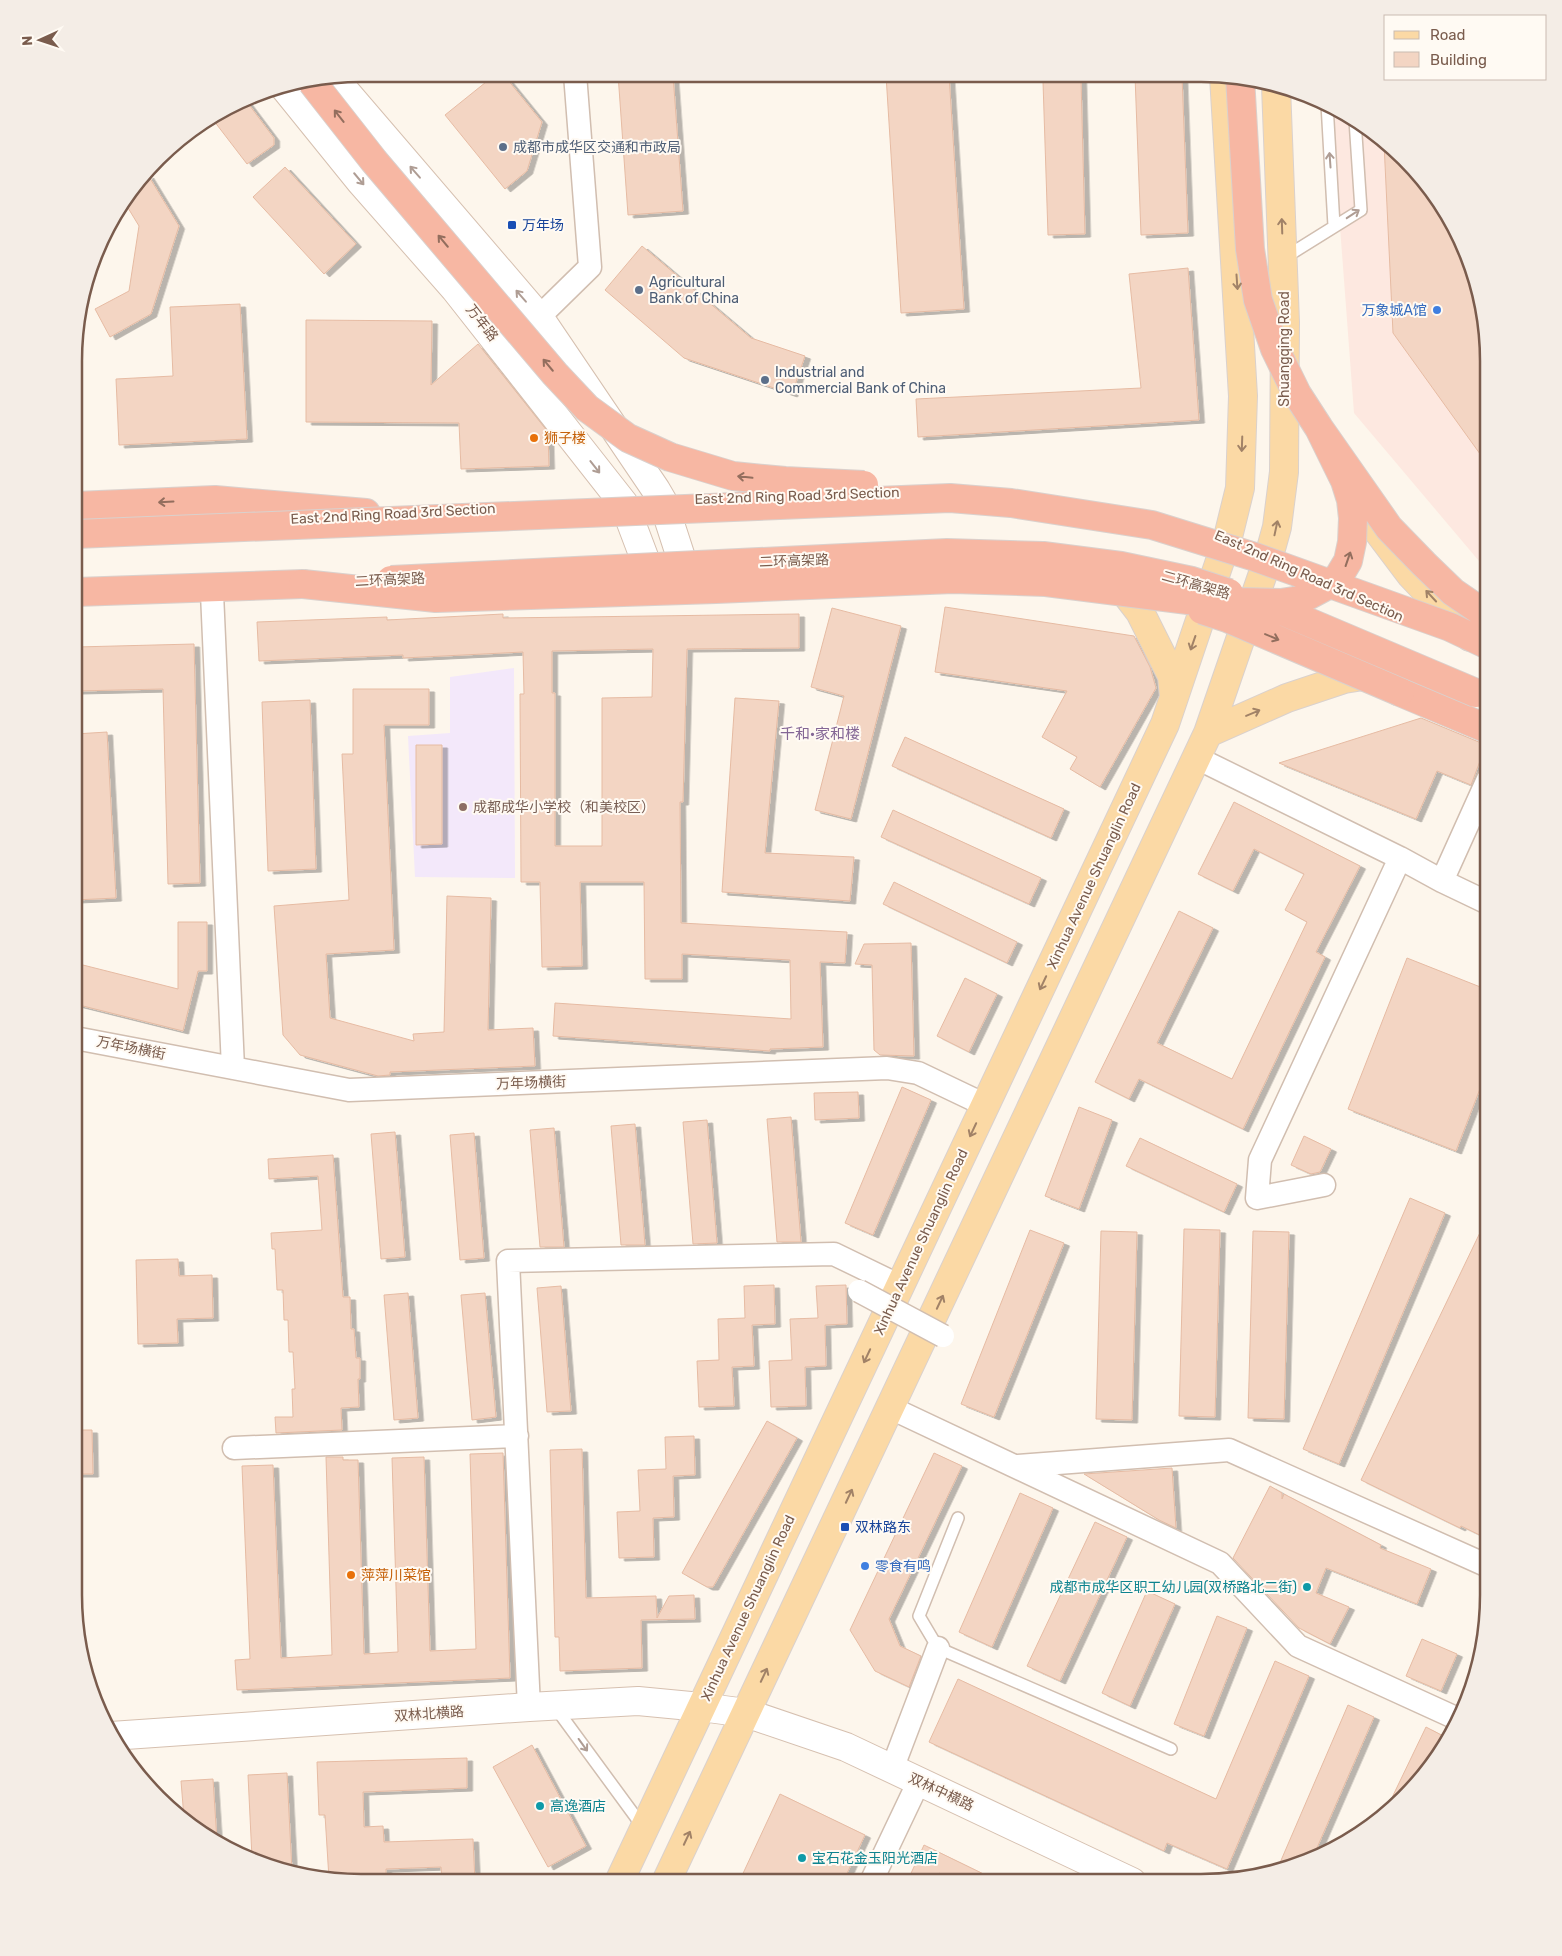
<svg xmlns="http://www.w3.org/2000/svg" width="1562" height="1956" font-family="Rubik,'Noto Sans SC',sans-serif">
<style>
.commercial{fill:#fde8e0}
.education{fill:#f3e8fa}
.building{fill:#f3d5c3;stroke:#e6bba3;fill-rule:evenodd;filter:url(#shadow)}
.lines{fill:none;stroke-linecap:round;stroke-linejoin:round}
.lane-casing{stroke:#d1beb0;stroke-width:14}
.street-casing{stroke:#d1beb0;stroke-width:25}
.secondary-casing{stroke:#d6c0b0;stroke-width:30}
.primary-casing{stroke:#dad1cd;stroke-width:30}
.highway-casing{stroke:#dad1cd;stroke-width:30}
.lane{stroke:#fff;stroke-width:11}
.street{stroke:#fff;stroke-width:22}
.secondary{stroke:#fff;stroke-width:28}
.primary{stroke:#fbd9a5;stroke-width:28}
.highway{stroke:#f7b7a3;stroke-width:28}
.street-bridge-casing{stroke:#d1beb0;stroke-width:25;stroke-linecap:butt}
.highway-bridge-casing{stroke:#dad1cd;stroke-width:30;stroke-linecap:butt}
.street-bridge{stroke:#fff;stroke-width:22}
.highway-bridge{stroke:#f7b7a3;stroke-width:28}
.oneway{stroke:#936e5e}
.oneway2{stroke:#af9d94}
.oneway3{stroke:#a18267}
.service-dot{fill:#5c6f8a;stroke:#fffaf3;stroke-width:2}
.transit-dot{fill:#1a4fb4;stroke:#fffaf3;stroke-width:2}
.shop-dot{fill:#3f7fe0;stroke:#fffaf3;stroke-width:2}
.food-dot{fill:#e8710a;stroke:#fffaf3;stroke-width:2}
.education-dot{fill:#8d6e63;stroke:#fffaf3;stroke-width:2}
.culture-dot{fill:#0f9aa8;stroke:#fffaf3;stroke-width:2}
.labels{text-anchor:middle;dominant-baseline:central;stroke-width:4;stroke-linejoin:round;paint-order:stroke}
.service-label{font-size:14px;fill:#4e5e75;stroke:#fffaf3;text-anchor:start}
.transit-label{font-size:14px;fill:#164399;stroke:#fffaf3;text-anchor:start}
.shop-label{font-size:14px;fill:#366cbe;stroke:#fffaf3;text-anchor:end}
.street-label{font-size:14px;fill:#7a5c4d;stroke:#fffaf3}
.food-label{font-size:14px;fill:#c56008;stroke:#fffaf3;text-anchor:start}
.education-label{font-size:14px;fill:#785e54;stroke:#fffaf3;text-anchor:start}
.culture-label{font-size:14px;fill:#0d838f;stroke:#fffaf3;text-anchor:start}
.neighbourhood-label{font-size:15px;fill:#846695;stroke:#fffaf3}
.rim{fill:none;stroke:#7a5c4d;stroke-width:2.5}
</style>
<defs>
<filter id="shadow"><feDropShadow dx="5.5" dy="3" stdDeviation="0" flood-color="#0004"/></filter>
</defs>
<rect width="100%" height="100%" fill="#fdf6ec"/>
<path class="commercial" d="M 1331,107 L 1360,122 L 1417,172 L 1450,218 L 1478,287 L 1488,362 L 1488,565 L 1479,561 L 1354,413 Z"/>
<path class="education" d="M 514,668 L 515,878 L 415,877 L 408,736 L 450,733 L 450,677 Z"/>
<path class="building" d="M 496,74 L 503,74 L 542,122 L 527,171 L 505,189 L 445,115 Z
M 618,74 L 673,75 L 683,211 L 628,215 Z
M 886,75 L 949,75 L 964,309 L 901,313 Z
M 1135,76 L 1182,76 L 1188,233 L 1141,235 Z
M 1081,80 L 1085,234 L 1048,235 L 1043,82 Z
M 247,102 L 274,138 L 274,145 L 247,164 L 214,121 Z
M 1384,143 L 1417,172 L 1450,218 L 1478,287 L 1488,362 L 1488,465 L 1393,333 Z
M 285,167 L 356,244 L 324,274 L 253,197 Z
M 148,175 L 179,226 L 151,314 L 110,337 L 95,309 L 129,291 L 139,226 L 125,203 Z
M 642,246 L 751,338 L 805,356 L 792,394 L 684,358 L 605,290 Z
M 1188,268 L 1199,420 L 918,437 L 916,399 L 1141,388 L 1129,274 Z
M 240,304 L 247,439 L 119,445 L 116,379 L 173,376 L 170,307 Z
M 306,320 L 432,321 L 431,385 L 478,344 L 548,432 L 549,466 L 461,469 L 459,423 L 306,422 Z
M 945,607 L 1134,636 L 1150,667 L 1156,688 L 1100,787 L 1070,769 L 1077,757 L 1042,737 L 1067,691 L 935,672 Z
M 832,608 L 901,626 L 851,819 L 815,810 L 844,696 L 811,687 Z
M 503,614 L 503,618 L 799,614 L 799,648 L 687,649 L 683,802 L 680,802 L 681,923 L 847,932 L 845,963 L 820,962 L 823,1047 L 770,1049 L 770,1051 L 553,1036 L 555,1003 L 791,1019 L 790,960 L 682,954 L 682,979 L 645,979 L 644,882 L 580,882 L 582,966 L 542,967 L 540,882 L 521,882 L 520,694 L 524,694 L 523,652 L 403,658 L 403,655 L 259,661 L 257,622 L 387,617 L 387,620 ZM 653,649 L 652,697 L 602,698 L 602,846 L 555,846 L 555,693 L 552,693 L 552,651 Z
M 194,644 L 200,883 L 168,884 L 163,689 L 76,691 L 76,647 Z
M 353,689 L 429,689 L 429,725 L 384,725 L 394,950 L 326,954 L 330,1018 L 414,1041 L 413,1034 L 444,1032 L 447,896 L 491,898 L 488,1030 L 533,1028 L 535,1066 L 390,1072 L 390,1075 L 378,1076 L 300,1055 L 283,1035 L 274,906 L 349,900 L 342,754 L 353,754 Z
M 735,698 L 779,701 L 765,853 L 854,857 L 850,901 L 722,892 Z
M 310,700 L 316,869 L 268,871 L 262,702 Z
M 1421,718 L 1486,745 L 1471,785 L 1437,771 L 1416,819 L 1279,763 Z
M 107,732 L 116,898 L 75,900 L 75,734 Z
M 905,737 L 1064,809 L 1051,838 L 892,766 Z
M 416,745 L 442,745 L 442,844 L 416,845 Z
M 1234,802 L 1360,866 L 1316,952 L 1325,957 L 1243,1129 L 1139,1079 L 1129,1099 L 1095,1082 L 1179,911 L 1213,928 L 1157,1043 L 1232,1079 L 1307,922 L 1285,910 L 1304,874 L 1254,849 L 1233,891 L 1198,874 Z
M 893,810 L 1041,878 L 1029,904 L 881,837 Z
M 894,882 L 1017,942 L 1007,963 L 883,904 Z
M 178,922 L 207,922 L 207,971 L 198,971 L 183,1031 L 75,1004 L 75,963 L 178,989 Z
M 911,943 L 914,1056 L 880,1055 L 874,1050 L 872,965 L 855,964 L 864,944 Z
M 1407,958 L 1488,990 L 1488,1068 L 1456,1151 L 1348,1109 Z
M 965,978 L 997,994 L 969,1052 L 937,1036 Z
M 902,1087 L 931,1100 L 873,1235 L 845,1223 Z
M 858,1092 L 859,1118 L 815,1120 L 814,1093 Z
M 1079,1107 L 1112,1120 L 1079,1209 L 1045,1196 Z
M 791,1117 L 801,1242 L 777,1242 L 767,1119 Z
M 707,1120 L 717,1243 L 693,1244 L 683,1122 Z
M 635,1124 L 645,1245 L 621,1245 L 611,1126 Z
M 554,1128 L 564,1247 L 540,1247 L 530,1130 Z
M 395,1132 L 405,1257 L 381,1259 L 371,1134 Z
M 474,1133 L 484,1258 L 460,1260 L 450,1135 Z
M 1304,1136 L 1331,1149 L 1320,1172 L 1311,1174 L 1291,1165 Z
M 1140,1138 L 1237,1184 L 1224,1212 L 1126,1166 Z
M 333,1155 L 343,1297 L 350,1297 L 351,1329 L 354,1329 L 356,1358 L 360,1358 L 360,1379 L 358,1379 L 359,1407 L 341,1408 L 342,1430 L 276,1433 L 275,1417 L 293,1417 L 292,1389 L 295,1389 L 293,1352 L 289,1352 L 288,1320 L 284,1320 L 283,1290 L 277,1290 L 275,1249 L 272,1249 L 271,1233 L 322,1230 L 318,1176 L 269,1179 L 268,1159 Z
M 1410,1198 L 1445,1213 L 1339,1464 L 1303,1449 Z
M 1488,1216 L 1488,1539 L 1461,1526 L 1460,1528 L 1361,1480 Z
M 1184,1229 L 1220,1230 L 1215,1417 L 1179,1416 Z
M 1030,1230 L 1064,1243 L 994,1417 L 961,1404 Z
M 1101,1231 L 1137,1232 L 1132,1420 L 1096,1419 Z
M 1253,1231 L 1289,1232 L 1284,1419 L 1248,1418 Z
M 178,1259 L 179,1276 L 212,1275 L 213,1318 L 177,1319 L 178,1343 L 138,1344 L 136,1260 Z
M 774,1285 L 775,1324 L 752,1325 L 754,1366 L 732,1367 L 734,1406 L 699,1407 L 697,1361 L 719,1360 L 718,1319 L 745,1318 L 744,1286 Z
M 846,1285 L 847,1324 L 825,1325 L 826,1366 L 805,1367 L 806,1406 L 771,1407 L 769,1361 L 792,1360 L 790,1319 L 818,1318 L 816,1286 Z
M 561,1286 L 571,1411 L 547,1412 L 537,1288 Z
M 408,1293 L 418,1418 L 394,1420 L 384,1295 Z
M 485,1293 L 496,1417 L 472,1420 L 461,1295 Z
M 767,1421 L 797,1438 L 713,1587 L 707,1587 L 682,1573 Z
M 74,1430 L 92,1430 L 93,1474 L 74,1474 Z
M 694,1436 L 695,1475 L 673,1476 L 674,1517 L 653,1518 L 654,1557 L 619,1558 L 617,1512 L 640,1511 L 638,1470 L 666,1469 L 665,1437 Z
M 582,1449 L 586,1598 L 656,1596 L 657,1618 L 669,1596 L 694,1595 L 695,1619 L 641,1620 L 642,1668 L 560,1671 L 559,1637 L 555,1637 L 550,1450 Z
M 503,1453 L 510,1678 L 237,1690 L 235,1660 L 250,1659 L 242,1466 L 273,1465 L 281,1658 L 332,1655 L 326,1457 L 343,1457 L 343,1460 L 358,1460 L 364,1654 L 398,1652 L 392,1458 L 424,1457 L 430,1651 L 476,1649 L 470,1454 Z
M 934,1453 L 962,1466 L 889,1619 L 900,1646 L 921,1656 L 909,1687 L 875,1671 L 850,1630 Z
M 1172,1468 L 1176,1528 L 1159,1520 L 1084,1474 Z
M 1270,1486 L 1282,1493 L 1282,1499 L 1284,1494 L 1381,1545 L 1380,1548 L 1431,1569 L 1417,1604 L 1326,1568 L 1316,1593 L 1349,1607 L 1330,1644 L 1299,1628 L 1233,1558 Z
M 1020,1493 L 1053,1508 L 992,1647 L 959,1632 Z
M 1095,1522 L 1127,1537 L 1060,1681 L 1027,1666 Z
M 1147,1591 L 1175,1604 L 1130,1706 L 1102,1693 Z
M 1217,1616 L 1247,1628 L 1204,1736 L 1174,1724 Z
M 1422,1639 L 1457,1654 L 1441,1691 L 1406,1676 Z
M 1275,1661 L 1309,1676 L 1227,1869 L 1167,1843 L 1164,1851 L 929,1742 L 958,1679 L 1216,1799 Z
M 1348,1705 L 1374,1717 L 1313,1857 L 1276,1872 Z
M 1426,1727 L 1449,1739 L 1404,1798 L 1389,1809 L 1387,1808 Z
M 532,1745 L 586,1846 L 548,1867 L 493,1767 Z
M 467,1758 L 467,1788 L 363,1792 L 364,1827 L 383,1826 L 384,1842 L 473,1839 L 475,1882 L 442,1882 L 441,1867 L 386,1869 L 386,1882 L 343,1882 L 329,1879 L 325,1815 L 319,1815 L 317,1762 Z
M 287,1773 L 290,1833 L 292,1871 L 270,1867 L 252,1858 L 248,1775 Z
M 213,1779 L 217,1841 L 202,1834 L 184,1818 L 181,1781 Z
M 780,1794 L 865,1835 L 843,1882 L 739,1882 Z
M 924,1845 L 1000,1882 L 957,1882 L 939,1873 L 935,1882 L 907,1882 Z"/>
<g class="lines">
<g class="lane-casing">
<path id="lane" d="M 1327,104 L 1334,226
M 1284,258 L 1361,210 L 1355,120
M 958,1518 L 919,1616 L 938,1648 L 1171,1749
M 555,1707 L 643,1827"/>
</g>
<g class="street-casing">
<path id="street" d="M 539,317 L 590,267 L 575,74
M 212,593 L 233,1068
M 1197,758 L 1400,858 L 1442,881 L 1488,903
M 1442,881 L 1488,779
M 75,1038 L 349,1090 L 887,1068 L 918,1073 L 985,1105
M 1324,1185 L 1257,1198 L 1260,1160 L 1400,858
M 891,1408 L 1220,1563 L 1298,1646 L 1458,1719
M 234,1448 L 517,1436
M 1018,1466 L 1229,1450 L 1488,1566
M 529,1707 L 508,1261 L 834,1254 L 900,1286
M 892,1769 L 938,1648
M 871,1882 L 919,1781"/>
</g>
<g class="secondary-casing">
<path id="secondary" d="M 334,78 L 539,317 L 656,490 L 663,502 L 687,576
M 284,87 L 360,181 L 455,289 L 624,504 L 652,578
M 111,1736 L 529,1707 L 638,1701 L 701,1707 L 746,1713 L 846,1747 L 1132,1882"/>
</g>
<g class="primary-casing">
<path id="primary" d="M 1371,522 L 1411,575 L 1470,637
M 1111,581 L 1120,586 L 1140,612 L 1172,676 L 1174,697
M 1208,733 L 1287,698 L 1344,679 L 1388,672
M 619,1882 L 1165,724 L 1228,537 L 1240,488 L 1243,396 L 1224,76
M 666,1882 L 1208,733 L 1269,556 L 1277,527 L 1284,472 L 1285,322 L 1276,86"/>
</g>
<g class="highway-casing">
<path id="highway" d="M 76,506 L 215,500 L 366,513
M 76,592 L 303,584
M 1400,692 L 1488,729"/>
</g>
<use href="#lane" class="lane"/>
<use href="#street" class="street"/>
<use href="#secondary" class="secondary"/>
<use href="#primary" class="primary"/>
<use href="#highway" class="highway"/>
<g class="street-bridge-casing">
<path id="street-bridge" d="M 859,1291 L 943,1336"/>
</g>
<g class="highway-bridge-casing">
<path id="highway-bridge" d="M 1240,77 L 1250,249 L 1258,300 L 1275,349 L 1297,394 L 1319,428 L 1389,528 L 1424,564 L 1453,592 L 1488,616
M 312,82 L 374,161 L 555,374 L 587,408 L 628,438 L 670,457 L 733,476 L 785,481 L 864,485
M 76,534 L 950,498 L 1011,503 L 1152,525 L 1255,557 L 1450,627 L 1488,645
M 391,580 L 947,553 L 1043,556 L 1121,566 L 1192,581 L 1229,593
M 303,584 L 436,598 L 716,589 L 953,579 L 1046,582 L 1196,601 L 1281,603 L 1300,600 L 1328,585 L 1339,576 L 1348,561 L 1352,542 L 1353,518 L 1351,500 L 1345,481 L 1319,428
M 1267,606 L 1287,613 L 1476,693
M 1202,610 L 1227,618 L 1400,692"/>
</g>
<use href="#street-bridge" class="street-bridge"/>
<use href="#highway-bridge" class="highway-bridge"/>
</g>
<defs><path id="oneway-shaft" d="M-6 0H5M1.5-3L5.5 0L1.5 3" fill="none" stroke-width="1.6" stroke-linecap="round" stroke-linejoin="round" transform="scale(1.25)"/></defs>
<g class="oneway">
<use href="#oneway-shaft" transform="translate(339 116) rotate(-128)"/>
<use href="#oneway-shaft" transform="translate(443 241) rotate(-130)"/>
<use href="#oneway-shaft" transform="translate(548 365) rotate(-130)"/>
<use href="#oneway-shaft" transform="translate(745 477) rotate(-174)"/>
<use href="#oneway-shaft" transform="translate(166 502) rotate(177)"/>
<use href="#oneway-shaft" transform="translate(1348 559) rotate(-71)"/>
<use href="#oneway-shaft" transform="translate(1272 637) rotate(23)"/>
</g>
<g class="oneway2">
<use href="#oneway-shaft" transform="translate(1330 160) rotate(-94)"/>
<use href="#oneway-shaft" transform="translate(415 172) rotate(-131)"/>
<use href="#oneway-shaft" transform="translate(359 179) rotate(50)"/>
<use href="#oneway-shaft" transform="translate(1353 214) rotate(-33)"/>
<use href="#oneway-shaft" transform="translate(521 296) rotate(-131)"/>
<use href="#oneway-shaft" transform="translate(595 467) rotate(52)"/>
<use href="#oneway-shaft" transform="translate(583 1745) rotate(54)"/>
</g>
<g class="oneway3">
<use href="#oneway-shaft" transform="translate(1282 226) rotate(-92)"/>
<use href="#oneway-shaft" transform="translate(1237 282) rotate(86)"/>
<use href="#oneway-shaft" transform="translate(1242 444) rotate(92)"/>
<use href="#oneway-shaft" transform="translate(1276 528) rotate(-78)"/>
<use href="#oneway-shaft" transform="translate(1431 596) rotate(-133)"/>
<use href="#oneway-shaft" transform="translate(1193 643) rotate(109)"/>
<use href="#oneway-shaft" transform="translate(1253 713) rotate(-23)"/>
<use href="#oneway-shaft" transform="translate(1043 983) rotate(115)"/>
<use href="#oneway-shaft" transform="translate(973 1130) rotate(115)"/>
<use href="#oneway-shaft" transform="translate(940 1302) rotate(-65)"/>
<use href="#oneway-shaft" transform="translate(867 1356) rotate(115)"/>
<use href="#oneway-shaft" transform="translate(849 1496) rotate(-65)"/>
<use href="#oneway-shaft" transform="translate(764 1675) rotate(-65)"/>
<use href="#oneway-shaft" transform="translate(687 1838) rotate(-65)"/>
</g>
<g class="service-dot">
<circle cx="503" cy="147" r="5"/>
<circle cx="639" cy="290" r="5"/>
<circle cx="765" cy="380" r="5"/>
</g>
<g class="transit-dot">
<rect x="507" y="220" width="10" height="10" rx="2.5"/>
<rect x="840" y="1522" width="10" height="10" rx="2.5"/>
</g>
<g class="shop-dot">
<circle cx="1437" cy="310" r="5"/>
<circle cx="865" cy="1566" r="5"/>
</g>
<g class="food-dot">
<circle cx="534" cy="438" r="5"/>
<circle cx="351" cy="1575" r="5"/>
</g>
<circle class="education-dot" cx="463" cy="807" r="5"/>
<g class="culture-dot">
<circle cx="1307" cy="1587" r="5"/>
<circle cx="540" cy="1806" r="5"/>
<circle cx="802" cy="1858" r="5"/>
</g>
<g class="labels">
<g class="service-label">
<text x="513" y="147">成都市成华区交通和市政局</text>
<text x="649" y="282">Agricultural<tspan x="649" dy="16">Bank of China</tspan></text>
<text x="775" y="372">Industrial and<tspan x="775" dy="16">Commercial Bank of China</tspan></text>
</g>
<g class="transit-label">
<text x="522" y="225">万年场</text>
<text x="855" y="1527">双林路东</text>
</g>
<g class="shop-label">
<text x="1427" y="310">万象城A馆</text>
<text x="875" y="1566" text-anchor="start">零食有鸣</text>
</g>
<g class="street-label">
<text transform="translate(482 323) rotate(52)">万年路</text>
<text transform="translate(1284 349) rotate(-90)">Shuangqing Road</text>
<text transform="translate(797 496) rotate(-2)">East 2nd Ring Road 3rd Section</text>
<text transform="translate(393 514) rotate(-3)">East 2nd Ring Road 3rd Section</text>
<text transform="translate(794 561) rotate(-2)">二环高架路</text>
<text transform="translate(1309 576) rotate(24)">East 2nd Ring Road 3rd Section</text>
<text transform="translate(390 580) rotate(-3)">二环高架路</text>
<text transform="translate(1196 585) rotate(16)">二环高架路</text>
<text transform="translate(1094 876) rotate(-65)">Xinhua Avenue Shuanglin Road</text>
<text transform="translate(131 1048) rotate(11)">万年场横街</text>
<text transform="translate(531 1083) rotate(-2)">万年场横街</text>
<text transform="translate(921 1242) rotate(-65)">Xinhua Avenue Shuanglin Road</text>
<text transform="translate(748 1608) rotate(-65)">Xinhua Avenue Shuanglin Road</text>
<text transform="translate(429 1714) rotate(-4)">双林北横路</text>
<text transform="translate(941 1792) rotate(25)">双林中横路</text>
</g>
<g class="food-label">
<text x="544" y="438">狮子楼</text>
<text x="361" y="1575">萍萍川菜馆</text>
</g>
<g class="education-label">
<text x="473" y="807">成都成华小学校（和美校区）</text>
</g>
<g class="culture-label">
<text x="1297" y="1587" text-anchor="end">成都市成华区职工幼儿园(双桥路北二街)</text>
<text x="550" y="1806">高逸酒店</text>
<text x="812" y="1858">宝石花金玉阳光酒店</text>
</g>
<g class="neighbourhood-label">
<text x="820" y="734">千和·家和楼</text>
</g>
</g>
<path d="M0 0H1562V1956H0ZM361 82H1201A279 279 0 0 1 1480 361V1595A279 279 0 0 1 1201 1874H361A279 279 0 0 1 82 1595V361A279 279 0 0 1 361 82Z" fill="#f4ede6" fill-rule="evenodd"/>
<path class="rim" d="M361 82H1201A279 279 0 0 1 1480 361V1595A279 279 0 0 1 1201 1874H361A279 279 0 0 1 82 1595V361A279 279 0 0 1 361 82Z"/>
<rect x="1384" y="15" width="162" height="65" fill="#fffaf3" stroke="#cabbb1"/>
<rect x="1394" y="31" width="25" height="8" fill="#fbd9a5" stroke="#cabbb1"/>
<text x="1430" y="40" font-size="15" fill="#7a5c4d">Road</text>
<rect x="1394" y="52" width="25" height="15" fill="#f3d5c3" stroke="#cabbb1"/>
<text x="1430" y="65" font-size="15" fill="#7a5c4d">Building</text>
<g transform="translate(40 40) rotate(267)" stroke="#fffaf3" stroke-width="4" paint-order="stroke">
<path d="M0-4L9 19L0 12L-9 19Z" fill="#7a5c4d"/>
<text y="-8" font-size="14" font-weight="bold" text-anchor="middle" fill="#7a5c4d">N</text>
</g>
</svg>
